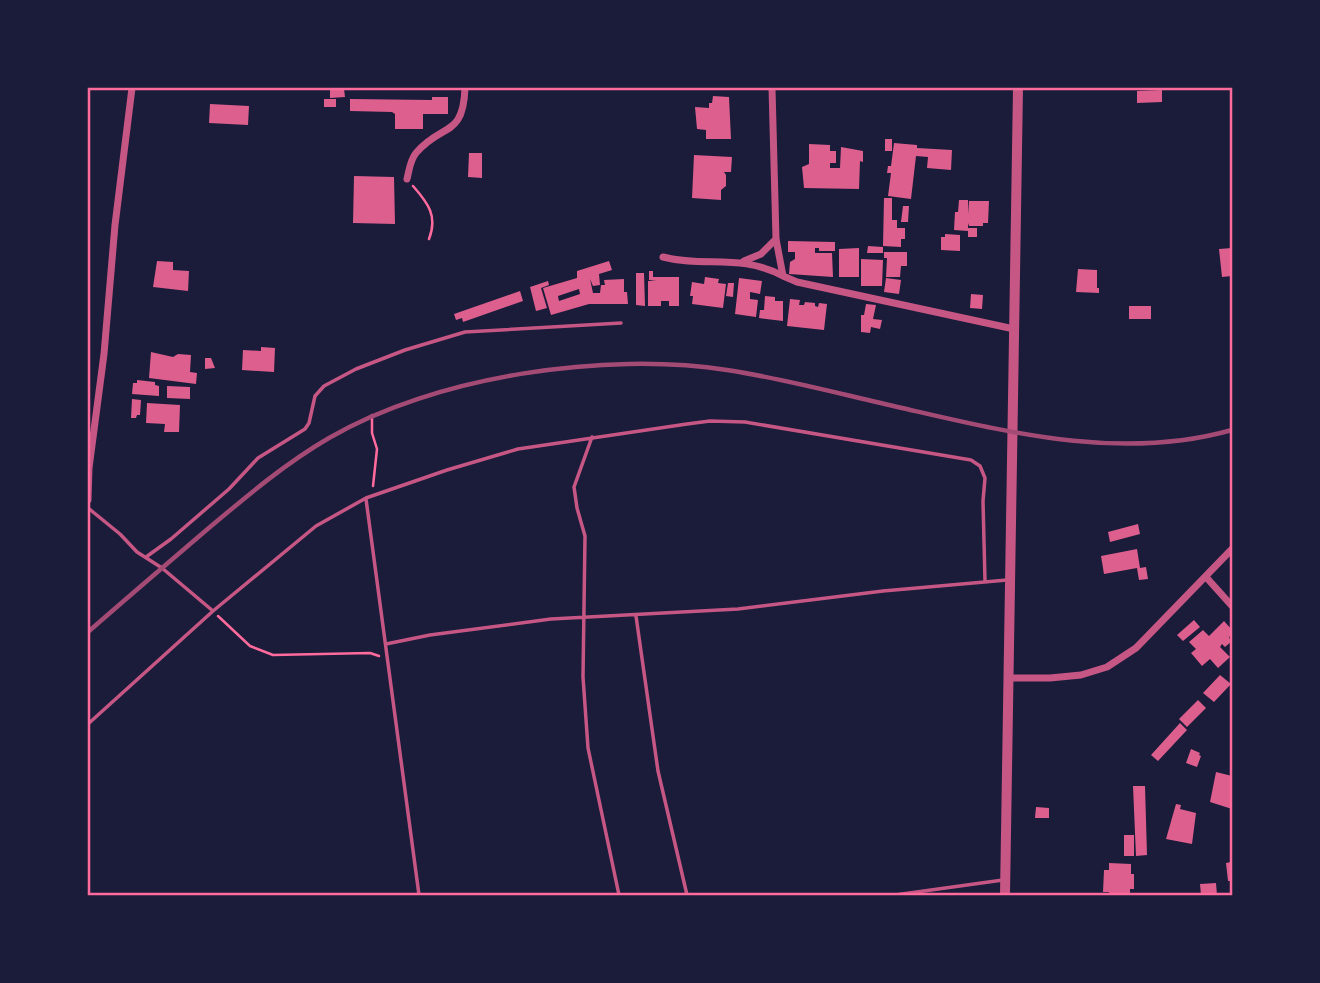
<svg xmlns="http://www.w3.org/2000/svg" width="1320" height="983" font-family="Jost,sans-serif">
<style>
.building{fill:#dd5f8e;fill-rule:evenodd}
.lines{fill:none;stroke-linecap:round;stroke-linejoin:round}
.path{stroke:#ff6b9d;stroke-width:2.5}
.service{stroke:#c65784;stroke-width:3.5}
.minor{stroke:#c65784;stroke-width:7}
.tertiary{stroke:#c65784;stroke-width:10}
.rail{stroke:#a44b75;stroke-width:4.5}
.neatline{fill:none;stroke:#ff6b9d;stroke-width:2.5}
</style>
<rect width="100%" height="100%" fill="#1b1b3a"/>
<path class="building" d="M 330,89 L 344,89 L 345,97 L 330,98 Z
M 1162,90 L 1162,102 L 1137,103 L 1137,91 Z
M 713,96 L 729,97 L 731,139 L 706,139 L 706,130 L 697,129 L 695,107 L 709,108 L 709,103 L 712,103 Z
M 432,97 L 448,97 L 448,114 L 423,114 L 423,129 L 395,129 L 395,114 L 392,112 L 350,111 L 350,99 L 432,100 Z
M 324,99 L 336,99 L 336,107 L 324,107 Z
M 210,104 L 249,106 L 248,125 L 209,123 Z
M 885,139 L 892,139 L 892,151 L 885,151 Z
M 894,143 L 917,145 L 917,148 L 952,150 L 951,170 L 927,168 L 928,157 L 916,156 L 911,199 L 888,196 L 891,173 L 887,173 L 888,166 L 891,166 Z
M 809,144 L 830,145 L 830,151 L 836,151 L 836,163 L 830,163 L 830,168 L 840,168 L 841,147 L 863,151 L 863,162 L 860,161 L 859,189 L 804,188 L 802,167 L 809,164 Z
M 469,153 L 482,153 L 482,178 L 468,177 Z
M 694,155 L 732,157 L 731,172 L 724,172 L 726,175 L 726,186 L 721,190 L 721,200 L 692,198 Z
M 354,176 L 394,177 L 395,224 L 353,223 Z
M 884,198 L 892,198 L 892,220 L 897,220 L 897,228 L 905,228 L 905,239 L 901,239 L 901,247 L 883,246 Z
M 959,200 L 968,200 L 968,214 L 969,201 L 989,201 L 988,223 L 983,223 L 983,226 L 969,226 L 968,223 L 968,228 L 977,228 L 977,237 L 968,237 L 968,231 L 954,230 L 955,212 L 958,212 Z
M 903,206 L 909,206 L 908,222 L 901,222 Z
M 945,234 L 960,235 L 960,251 L 941,250 L 941,237 L 945,237 Z
M 788,241 L 835,242 L 835,251 L 819,251 L 819,248 L 815,248 L 815,253 L 832,253 L 833,277 L 789,274 L 790,262 L 795,259 L 795,252 L 788,252 Z
M 868,246 L 883,247 L 883,253 L 867,253 Z
M 859,248 L 859,277 L 839,277 L 839,249 Z
M 1232,248 L 1232,276 L 1222,277 L 1219,249 Z
M 884,252 L 907,252 L 907,266 L 901,266 L 900,277 L 886,277 L 887,258 L 884,258 Z
M 861,259 L 883,260 L 882,286 L 861,286 Z
M 157,261 L 173,262 L 173,270 L 189,271 L 188,291 L 153,287 Z
M 609,261 L 612,270 L 599,274 L 600,285 L 593,286 L 590,279 L 593,293 L 600,293 L 601,285 L 605,285 L 604,280 L 624,279 L 624,292 L 627,292 L 628,304 L 589,304 L 551,315 L 543,288 L 577,278 L 577,271 ZM 579,289 L 580,294 L 559,301 L 558,296 Z
M 1078,269 L 1097,270 L 1097,288 L 1099,288 L 1099,293 L 1076,292 Z
M 649,271 L 653,271 L 653,277 L 679,277 L 679,306 L 669,306 L 669,301 L 661,301 L 661,306 L 648,306 L 648,281 L 656,281 L 649,280 Z
M 636,273 L 644,273 L 645,306 L 636,305 Z
M 705,277 L 719,279 L 718,283 L 726,284 L 723,308 L 692,304 L 693,296 L 690,296 L 692,282 L 704,284 Z
M 739,278 L 762,281 L 760,294 L 750,292 L 750,299 L 758,300 L 756,317 L 735,314 Z
M 886,278 L 901,280 L 899,294 L 884,292 Z
M 548,281 L 549,285 L 541,288 L 547,308 L 536,311 L 530,287 Z
M 728,283 L 734,283 L 733,297 L 726,296 Z
M 520,291 L 523,301 L 463,322 L 462,318 L 456,320 L 454,314 Z
M 971,294 L 983,295 L 982,309 L 970,308 Z
M 765,296 L 775,297 L 775,301 L 783,301 L 783,321 L 759,318 L 760,310 L 764,310 Z
M 790,299 L 800,300 L 799,305 L 804,305 L 805,302 L 815,303 L 815,306 L 818,307 L 819,303 L 827,304 L 824,330 L 787,326 Z
M 866,304 L 876,305 L 873,319 L 882,320 L 880,329 L 871,327 L 870,333 L 861,332 L 861,315 L 864,315 Z
M 1129,306 L 1151,306 L 1151,319 L 1129,319 Z
M 261,347 L 275,348 L 274,372 L 242,370 L 243,350 L 261,351 Z
M 151,352 L 173,357 L 178,354 L 191,355 L 190,372 L 197,373 L 196,384 L 149,378 Z
M 205,358 L 211,358 L 215,368 L 205,369 Z
M 137,380 L 155,382 L 155,385 L 159,386 L 159,396 L 132,394 L 133,383 L 137,383 Z
M 167,386 L 190,387 L 190,399 L 167,398 Z
M 132,399 L 141,400 L 140,415 L 137,415 L 136,418 L 131,418 Z
M 147,403 L 180,405 L 179,432 L 164,432 L 165,424 L 146,423 Z
M 1138,524 L 1140,534 L 1110,542 L 1108,532 Z
M 1137,549 L 1140,568 L 1146,567 L 1148,579 L 1139,580 L 1137,568 L 1104,574 L 1101,556 Z
M 1194,620 L 1200,627 L 1183,641 L 1177,635 Z
M 1224,621 L 1232,630 L 1229,638 L 1232,641 L 1225,647 L 1222,644 L 1220,647 L 1230,657 L 1218,668 L 1210,659 L 1202,666 L 1191,653 L 1196,649 L 1189,642 L 1203,630 L 1209,636 Z
M 1220,675 L 1231,684 L 1214,702 L 1203,693 Z
M 1198,700 L 1206,708 L 1187,727 L 1179,719 Z
M 1180,723 L 1187,730 L 1158,761 L 1151,755 Z
M 1191,749 L 1200,753 L 1199,755 L 1201,756 L 1197,767 L 1186,763 Z
M 1216,772 L 1232,776 L 1232,809 L 1210,802 Z
M 1133,786 L 1145,786 L 1147,855 L 1136,856 Z
M 1176,804 L 1181,805 L 1180,809 L 1196,813 L 1192,844 L 1166,839 Z
M 1036,807 L 1049,808 L 1049,818 L 1035,818 Z
M 1124,835 L 1134,835 L 1134,856 L 1124,856 Z
M 1231,862 L 1232,881 L 1228,881 L 1226,863 Z
M 1109,863 L 1131,864 L 1131,874 L 1134,874 L 1134,889 L 1130,889 L 1130,895 L 1108,895 L 1109,892 L 1103,892 L 1104,870 L 1109,870 Z
M 1216,883 L 1217,895 L 1201,895 L 1200,884 Z"/>
<g class="lines">
<path class="path" d="M 413,186 C 428,203 438,216 429,239
M 372,415 L 372,433 L 377,449 L 373,486
M 218,616 L 250,646 L 273,655 L 370,653 L 379,656"/>
<path class="service" d="M 592,437 L 574,487 L 577,508 L 585,536 L 583,677 L 588,748 L 619,895
M 366,499 L 419,895
M 88,508 L 120,534 L 137,552 L 162,568 L 213,611
M 146,557 L 171,539 L 229,489 L 258,458 L 305,429 L 309,423 L 315,396 L 324,386 L 356,369 L 405,350 L 465,332 L 621,323
M 636,616 L 658,771 L 687,895
M 386,644 L 430,635 L 551,619 L 738,609 L 883,591 L 1007,580
M 88,724 L 213,611 L 316,526 L 366,498 L 447,470 L 518,449 L 687,424 L 710,421 L 745,422 L 971,460 L 980,466 L 985,478 L 983,501 L 985,581
M 895,895 L 1003,880"/>
<path class="minor" d="M 772,88 L 776,239 L 783,276 L 797,282 L 1014,329
M 407,179 C 409,171 410,160 416,153 C 442,122 463,139 465,88
M 663,257 C 705,268 740,253 783,276
M 744,261 L 761,254 L 776,239
M 88,500 L 89,468 L 104,354 L 115,225 L 132,88
M 1206,577 L 1232,606
M 1008,678 L 1050,678 L 1081,675 L 1107,667 L 1136,648 L 1232,549"/>
<path class="tertiary" d="M 1005,895 L 1018,88"/>
<path class="rail" d="M 88,632 C 128,597 169,562 210,527 C 248,495 286,463 329,438 C 435,376 606,351 727,370 C 786,379 844,395 902,408 C 1011,433 1122,461 1232,430"/>
</g>
<rect width="1320" height="983" fill="none" stroke="#1b1b3a" stroke-width="178"/>
<rect x="89" y="89" width="1142" height="805" class="neatline"/>
</svg>
